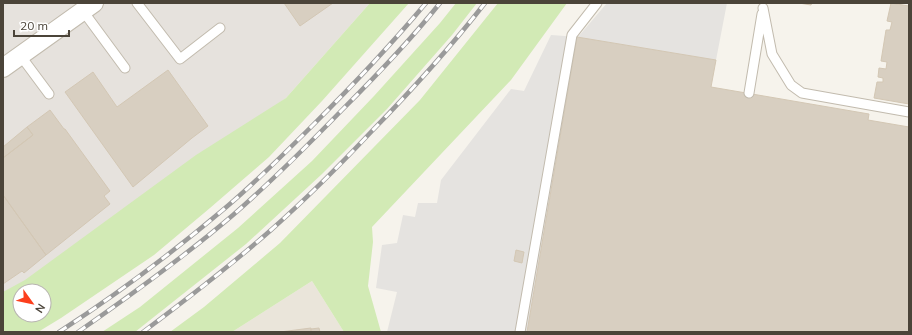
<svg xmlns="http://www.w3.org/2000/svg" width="912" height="335" font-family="Mulish,sans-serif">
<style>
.residential{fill:#eae5da}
.industrial{fill:#e6e2dd}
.green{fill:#d2eab5;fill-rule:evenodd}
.parking{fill:#e5e3e0}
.building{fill:#d8cfc1;stroke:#d3c7b4}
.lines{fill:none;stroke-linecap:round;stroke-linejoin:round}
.service-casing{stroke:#c2bbae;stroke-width:11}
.minor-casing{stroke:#c2bbae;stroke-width:20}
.service{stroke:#fff;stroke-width:9}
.minor{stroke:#fff;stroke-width:18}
.rail-casing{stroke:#9a9a9a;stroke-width:4.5}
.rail{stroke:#fff;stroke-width:3;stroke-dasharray:9;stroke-linecap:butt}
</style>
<rect width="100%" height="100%" fill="#f6f3ec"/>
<path class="residential" d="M 312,281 L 344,332 L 232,332 Z"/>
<path class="industrial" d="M 3,3 L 370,3 L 286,98 L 20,291 L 3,316 Z"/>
<path class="green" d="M 370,3 L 409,3 L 322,101 L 269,157 L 210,208 L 154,255 L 61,318 L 38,332 L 3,332 L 3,292 L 25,280 L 196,155 L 286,98 ZM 20,291 L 44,291 L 44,315 L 20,315 Z
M 456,3 L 477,3 L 452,35 L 387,109 L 322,174 L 246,244 L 135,332 L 102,332 L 140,307 L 238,228 L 312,161 L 374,96 L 440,23 Z
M 498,3 L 567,3 L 511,80 L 372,227 L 373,242 L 368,286 L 381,332 L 344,332 L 312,281 L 232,332 L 170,332 L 204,307 L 280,243 L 420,100 Z"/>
<path class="parking" d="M 607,3 L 727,3 L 716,60 L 577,37 L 527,332 L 387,332 L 397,292 L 376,288 L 382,245 L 397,243 L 403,215 L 415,217 L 418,203 L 437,203 L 441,180 L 511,89 L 524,91 L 551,35 L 578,37 Z"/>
<path class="building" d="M 284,3 L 333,3 L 300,26 Z
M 799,3 L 812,3 L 811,5 Z
M 891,3 L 909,6 L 909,104 L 874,98 L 877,82 L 883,82 L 883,78 L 878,77 L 879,68 L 886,69 L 887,62 L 881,61 L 886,30 L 890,30 L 892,22 L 887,21 Z
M 577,37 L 716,60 L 711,87 L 869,114 L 868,120 L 909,127 L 909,332 L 527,332 Z
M 168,70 L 208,126 L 192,138 L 133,187 L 65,92 L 93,72 L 117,107 Z
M 50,110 L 64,129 L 65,129 L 110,191 L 104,196 L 110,204 L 46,255 L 3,195 L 3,158 L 33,135 L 27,127 Z
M 27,127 L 33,135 L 3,158 L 3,147 Z
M 3,195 L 46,255 L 24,273 L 22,271 L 3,284 Z
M 516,250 L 524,252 L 522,263 L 514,261 Z
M 311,328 L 311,332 L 280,332 Z
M 319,328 L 320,332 L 311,332 L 311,329 Z"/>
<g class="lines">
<g class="service-casing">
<path id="service" d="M 137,3 L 180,59 L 220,28
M 763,8 L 772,54 L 791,85 L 802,93 L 909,112
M 83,11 L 125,68
M 20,55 L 49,94
M 749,93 L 762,14
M 520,332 L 572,35 L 597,3"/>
</g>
<g class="minor-casing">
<path id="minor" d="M 3,68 L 94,3"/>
</g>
<use href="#service" class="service"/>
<use href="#minor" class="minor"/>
<g class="rail-casing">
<path id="rail" d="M 59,332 C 116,295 172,253 224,209 C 255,183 284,154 313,125 C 352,86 390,46 426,3
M 78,332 C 131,295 184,257 233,215 C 271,182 307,146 342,110 C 376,76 410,41 440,3
M 143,332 C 187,299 230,266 271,230 C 306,199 339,166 371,132 C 411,91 450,48 485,3"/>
</g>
<use href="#rail" class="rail"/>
</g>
<rect width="912" height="335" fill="none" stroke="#4b4439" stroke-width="8"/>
<g transform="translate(32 303) rotate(123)"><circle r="19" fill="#ffffff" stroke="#b7b4b0"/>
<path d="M0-3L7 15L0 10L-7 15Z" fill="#fc3f1d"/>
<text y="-6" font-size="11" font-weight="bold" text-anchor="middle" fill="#4b4439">N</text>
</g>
<path d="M14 30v6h55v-6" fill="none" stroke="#4b4439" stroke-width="2"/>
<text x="20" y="30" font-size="12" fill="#4b4439" stroke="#ffffff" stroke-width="3" paint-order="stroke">20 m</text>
</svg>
